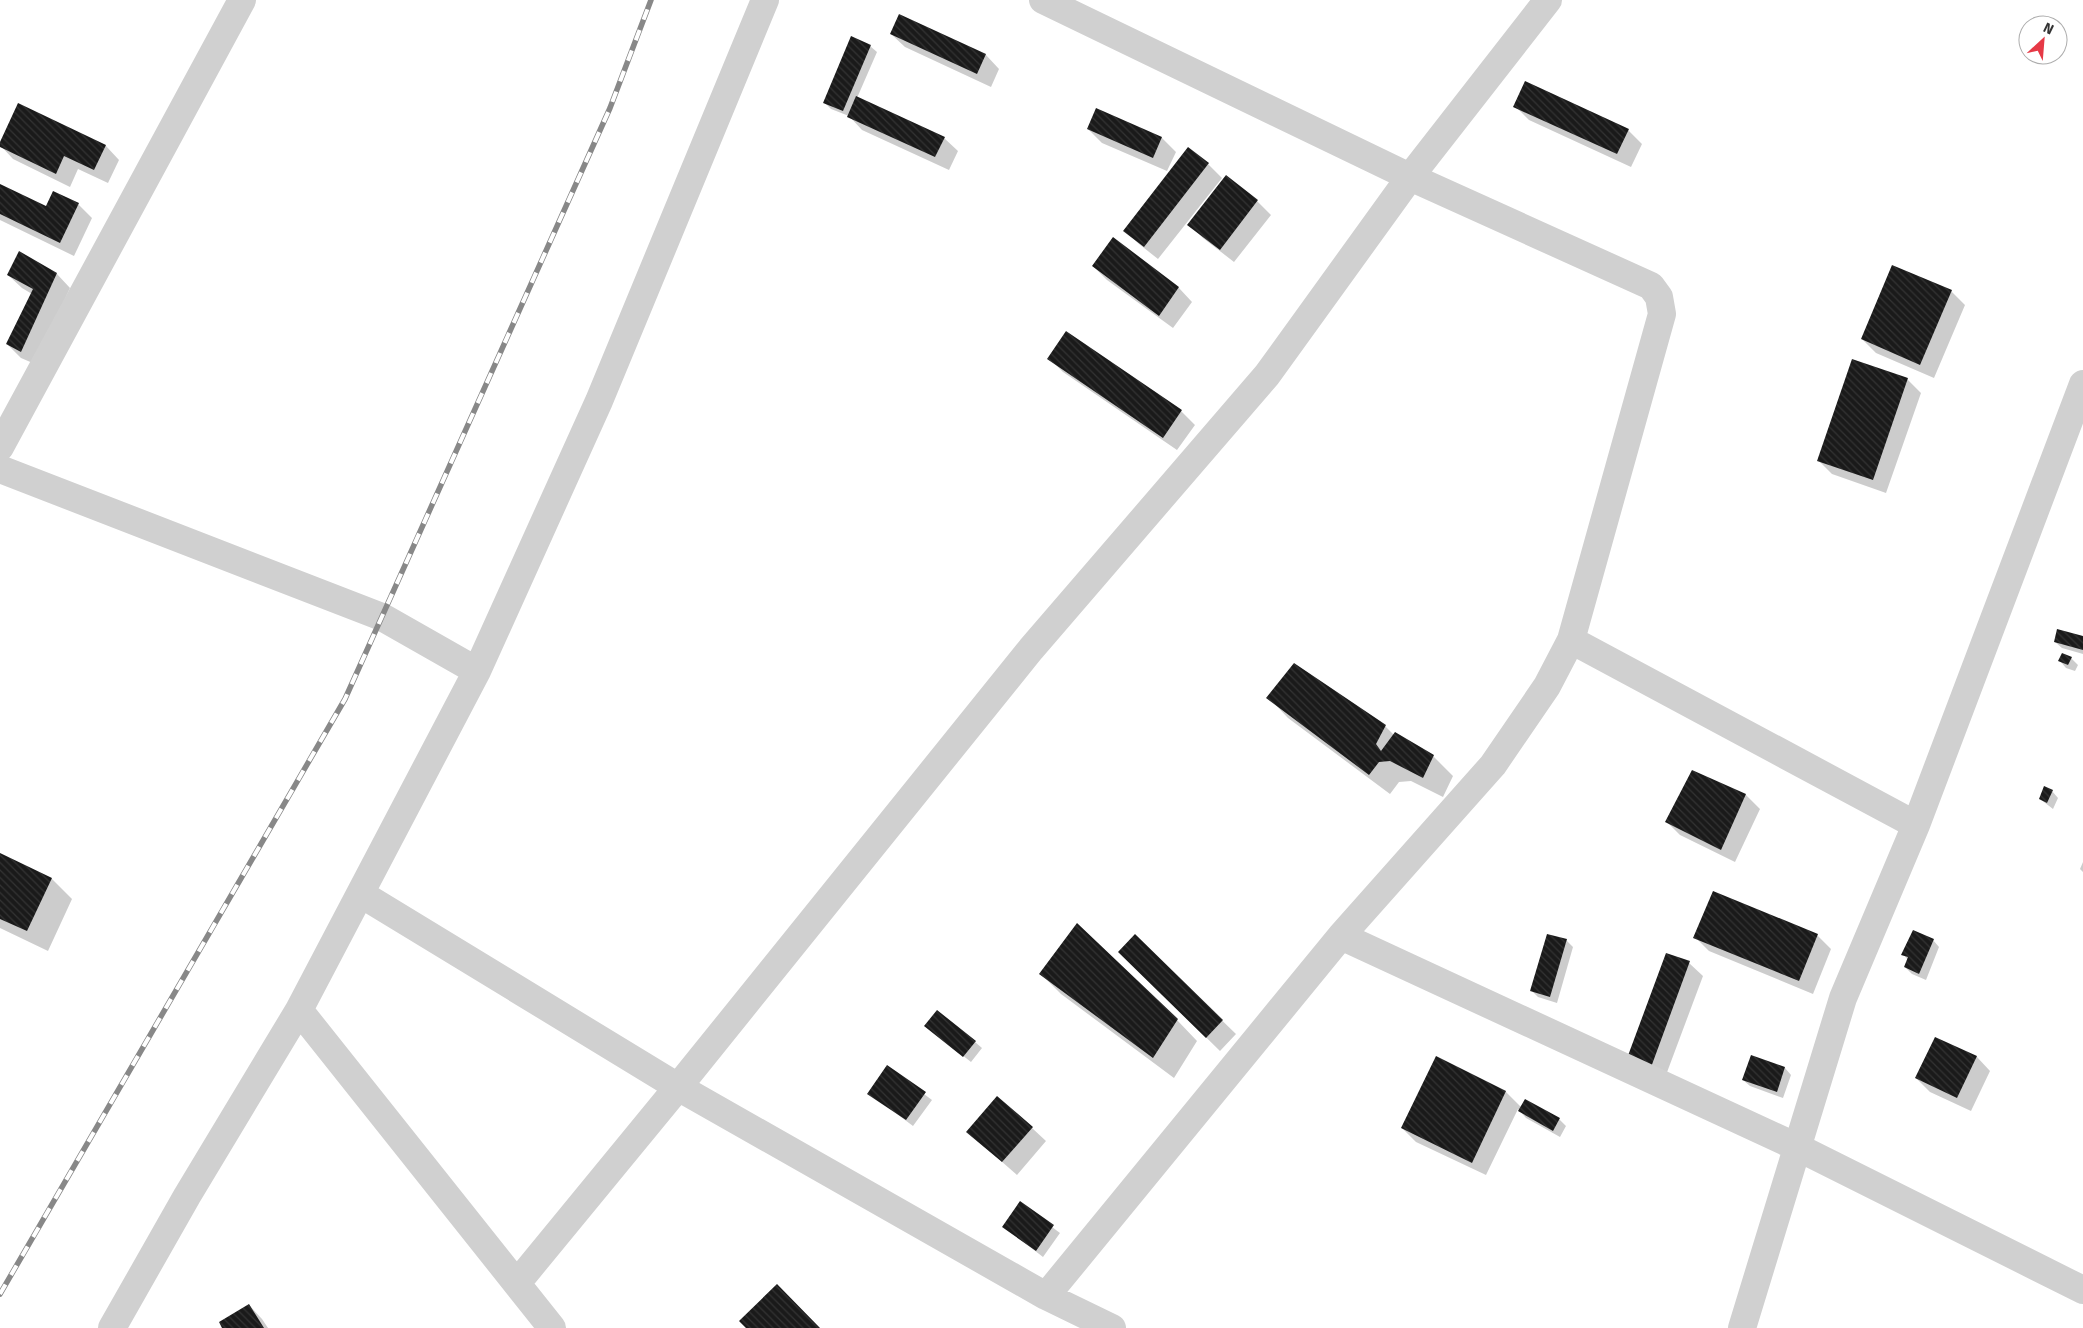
<svg xmlns="http://www.w3.org/2000/svg" width="2083" height="1328" font-family="'Fira Sans',sans-serif">
<style>
.shadow{fill:#0003}
.building{fill:url(#building-back-hatch)}
.lines{fill:none;stroke-linecap:round;stroke-linejoin:round}
.minor{stroke:#d0d0d0;stroke-width:28}
.rail-casing{stroke:#888;stroke-width:5.5}
.rail{stroke:#fff;stroke-width:4;stroke-dasharray:11;stroke-linecap:butt}
</style>
<defs>
<pattern id="building-back-hatch" width="6" height="6" patternUnits="userSpaceOnUse" patternTransform="scale(1.25)"><rect width="6" height="6" fill="#1a1a1a"/><path d="M-1 5l2 2M0 0l6 6M5-1l2 2" fill="none" stroke="#333"/></pattern>
</defs>
<rect width="100%" height="100%" fill="#fff"/>
<path class="shadow" d="M 900,16 L 986,55 L 999,69 L 991,87 L 905,47 L 891,34 Z
M 870,46 L 877,52 L 857,98 L 944,138 L 958,151 L 949,170 L 862,130 L 849,116 L 831,109 L 824,102 Z
M 19,105 L 106,146 L 119,160 L 108,183 L 78,169 L 70,187 L 13,159 L 0,145 Z
M 1515,106 L 1628,130 L 1642,144 L 1631,167 L 1529,120 Z
M 1097,109 L 1162,138 L 1176,152 L 1167,171 L 1102,143 L 1088,129 Z
M 1208,164 L 1222,178 L 1158,259 L 1139,244 L 1125,231 Z
M 1226,177 L 1257,201 L 1271,215 L 1234,262 L 1203,238 L 1189,224 Z
M 0,185 L 47,208 L 78,204 L 92,218 L 74,256 L 0,220 Z
M 1113,239 L 1179,288 L 1192,302 L 1173,328 L 1107,280 L 1093,266 Z
M 19,253 L 57,274 L 70,288 L 35,364 L 21,358 L 7,344 L 32,294 L 22,288 L 8,275 Z
M 1951,291 L 1965,305 L 1934,378 L 1876,353 L 1862,339 Z
M 1049,358 L 1181,411 L 1195,425 L 1177,450 L 1063,372 Z
M 1907,379 L 1921,393 L 1886,493 L 1832,474 L 1818,460 Z
M 2083,637 L 2083,654 L 2062,648 L 2055,642 Z
M 2071,658 L 2078,665 L 2075,671 L 2066,668 L 2060,661 Z
M 1268,697 L 1385,726 L 1394,735 L 1433,756 L 1453,776 L 1443,797 L 1411,781 L 1399,782 L 1390,794 L 1288,718 Z
M 1693,771 L 1746,795 L 1760,809 L 1735,862 L 1680,835 L 1666,821 Z
M 2052,791 L 2058,798 L 2053,809 L 2040,799 Z
M 0,854 L 52,879 L 72,899 L 48,951 L 0,928 Z
M 2083,862 L 2083,872 L 2080,869 Z
M 1817,935 L 1831,949 L 1813,994 L 1709,951 L 1695,937 Z
M 1135,936 L 1236,1034 L 1220,1051 L 1119,952 Z
M 1566,940 L 1573,947 L 1557,1003 L 1538,997 L 1532,991 Z
M 1933,940 L 1939,947 L 1926,980 L 1912,974 L 1905,967 L 1908,960 L 1903,954 Z
M 1689,963 L 1703,976 L 1663,1083 L 1641,1074 Z
M 1041,974 L 1177,1020 L 1197,1041 L 1174,1078 L 1061,994 Z
M 933,1032 L 975,1042 L 982,1048 L 971,1062 Z
M 1935,1039 L 1977,1057 L 1990,1071 L 1971,1111 L 1930,1092 L 1916,1078 Z
M 1436,1058 L 1506,1092 L 1521,1107 L 1559,1119 L 1566,1126 L 1560,1137 L 1526,1118 L 1518,1109 L 1486,1175 L 1416,1142 L 1402,1128 Z
M 888,1067 L 932,1100 L 913,1126 L 869,1093 Z
M 1785,1068 L 1791,1075 L 1783,1098 L 1750,1086 L 1743,1080 Z
M 1032,1128 L 1046,1141 L 1017,1175 L 968,1132 Z
M 1020,1203 L 1060,1233 L 1043,1257 L 1004,1227 Z
M 249,1305 L 262,1319 L 268,1328 L 224,1328 Z"/>
<path class="building" d="M 899,14 L 986,54 L 977,74 L 890,34 Z
M 851,36 L 871,45 L 843,111 L 823,103 Z
M 1525,81 L 1629,129 L 1617,154 L 1513,107 Z
M 856,96 L 945,137 L 935,157 L 847,117 Z
M 18,103 L 106,145 L 94,170 L 64,156 L 56,174 L 0,147 L 0,142 Z
M 1096,108 L 1162,137 L 1153,158 L 1087,129 Z
M 1188,147 L 1209,163 L 1144,247 L 1123,231 Z
M 1226,175 L 1258,200 L 1220,250 L 1187,225 Z
M 0,184 L 46,206 L 53,191 L 79,203 L 60,243 L 0,214 Z
M 1113,237 L 1179,287 L 1159,316 L 1092,266 Z
M 19,251 L 57,273 L 21,352 L 6,344 L 33,289 L 7,275 Z
M 1892,265 L 1952,290 L 1920,365 L 1861,339 Z
M 1066,331 L 1182,410 L 1163,438 L 1047,359 Z
M 1852,359 L 1908,378 L 1873,480 L 1817,461 Z
M 2057,629 L 2083,636 L 2083,650 L 2054,642 Z
M 2062,653 L 2072,657 L 2068,665 L 2058,661 Z
M 1294,663 L 1386,725 L 1376,744 L 1381,751 L 1395,732 L 1434,755 L 1423,778 L 1390,761 L 1379,762 L 1369,775 L 1266,698 Z
M 1692,770 L 1746,794 L 1721,850 L 1665,822 Z
M 2044,786 L 2053,790 L 2047,803 L 2039,799 Z
M 0,853 L 52,878 L 27,931 L 0,919 Z
M 1713,891 L 1818,934 L 1799,981 L 1693,938 Z
M 1077,923 L 1178,1019 L 1153,1058 L 1039,974 Z
M 1913,930 L 1934,939 L 1919,974 L 1904,967 L 1908,957 L 1901,955 Z
M 1135,934 L 1223,1020 L 1206,1038 L 1118,952 Z
M 1547,934 L 1567,939 L 1550,997 L 1530,991 Z
M 1666,953 L 1690,961 L 1650,1070 L 1626,1061 Z
M 937,1010 L 976,1041 L 963,1057 L 924,1026 Z
M 1935,1037 L 1977,1056 L 1957,1098 L 1915,1078 Z
M 1751,1055 L 1785,1067 L 1777,1092 L 1742,1080 Z
M 1436,1056 L 1506,1091 L 1472,1163 L 1401,1128 Z
M 887,1065 L 926,1092 L 906,1120 L 867,1094 Z
M 997,1096 L 1033,1127 L 1002,1162 L 966,1132 Z
M 1525,1099 L 1560,1118 L 1553,1131 L 1518,1111 Z
M 1020,1201 L 1054,1225 L 1036,1251 L 1002,1227 Z
M 777,1284 L 820,1328 L 746,1328 L 739,1321 Z
M 249,1304 L 264,1328 L 222,1328 L 219,1322 Z"/>
<g class="lines">
<path class="minor" d="M 1043,0 L 1410,177 L 1651,286 L 1659,297 L 1662,314 L 1571,640 L 1547,686 L 1493,765 L 1341,936
M 0,447 L 242,0
M 0,469 L 382,617 L 477,671
M 1571,640 L 1916,825
M 361,894 L 678,1087 L 1046,1296 L 1112,1328
M 299,1010 L 552,1328
M 517,1283 L 678,1087 L 1031,649 L 1267,375 L 1410,177 L 1548,0
M 1046,1296 L 1341,936 L 1797,1147 L 2083,1290
M 112,1328 L 187,1196 L 299,1010 L 477,671 L 599,401 L 765,0
M 1742,1328 L 1843,998 L 1916,825 L 2083,384"/>
<g class="rail-casing">
<path id="rail" d="M 0,1294 L 345,699 L 610,108 L 651,0"/>
</g>
<use href="#rail" class="rail"/>
</g>
<g transform="translate(2043 40) rotate(26)"><circle r="24" fill="#ffffff" stroke="#adadad"/>
<path d="M0-4L9 19L0 12L-9 19Z" fill="#e63946"/>
<text y="-8" font-size="14" font-weight="bold" text-anchor="middle" fill="#333333">N</text>
</g>
</svg>
